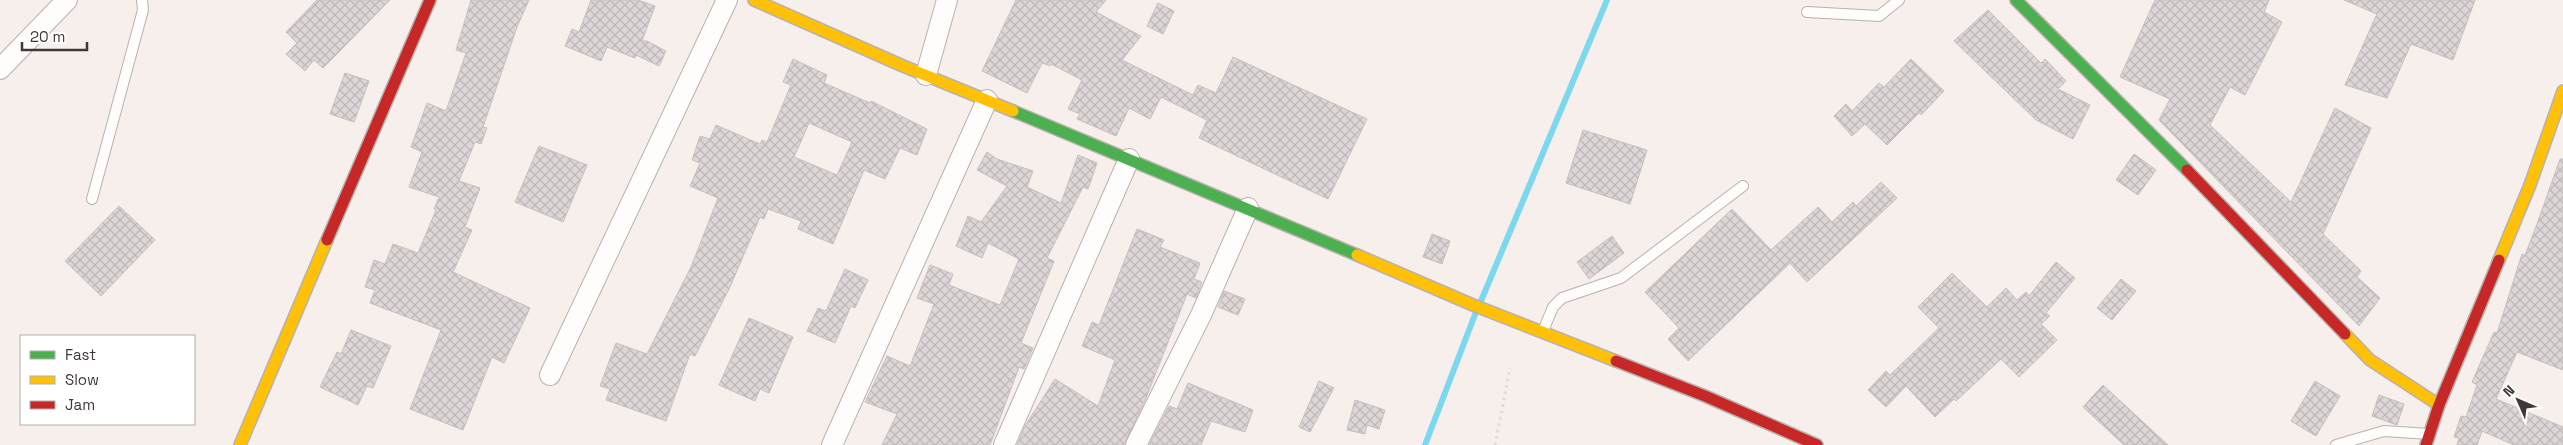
<svg xmlns="http://www.w3.org/2000/svg" width="2563" height="445" font-family="'Space Grotesk',sans-serif">
<style>
.lines{fill:none;stroke-linecap:round;stroke-linejoin:round}
.stream{stroke:#7cd8ef;stroke-width:6}
.building{fill:url(#building-cross-hatch);stroke:#c6bfbf;fill-rule:evenodd}
.lane-casing{stroke:#b9b1ae;stroke-width:12}
.street-casing{stroke:#b9b1ae;stroke-width:22}
.fast-casing{stroke:#b9b1ae;stroke-width:14}
.slow-casing{stroke:#b9b1ae;stroke-width:14}
.jam-casing{stroke:#b9b1ae;stroke-width:14}
.path{stroke:#dedbdb;stroke-width:3;stroke-dasharray:2.5 4;stroke-linecap:butt}
.lane{stroke:#fefdfc;stroke-width:10}
.street{stroke:#fefdfc;stroke-width:20}
.fast{stroke:#4caf50;stroke-width:11}
.slow{stroke:#ffc107;stroke-width:11}
.jam{stroke:#c62828;stroke-width:11}
</style>
<defs>
<pattern id="building-cross-hatch" width="8" height="8" patternUnits="userSpaceOnUse" patternTransform="scale(1.25)"><rect width="8" height="8" fill="#dcd6d6"/><path d="M0 0l8 8M0 8l8-8" fill="none" stroke="#beb8b8"/></pattern>
</defs>
<rect width="100%" height="100%" fill="#f7efeb"/>
<g class="lines">
<path class="stream" d="M 1481,301 L 1607,0
M 1425,445 L 1476,312"/>
</g>
<path class="building" d="M 317,0 L 390,0 L 323,68 L 314,60 L 305,71 L 286,54 L 297,43 L 286,32 Z
M 471,0 L 529,0 L 517,27 L 483,127 L 487,128 L 481,144 L 475,142 L 459,181 L 480,188 L 465,227 L 472,230 L 453,272 L 530,308 L 504,363 L 492,357 L 463,430 L 410,409 L 441,330 L 370,303 L 375,290 L 365,287 L 374,260 L 385,264 L 393,244 L 418,253 L 436,210 L 434,209 L 439,197 L 409,187 L 422,152 L 411,147 L 427,103 L 446,111 L 466,53 L 456,50 Z
M 591,0 L 638,0 L 655,6 L 642,41 L 647,41 L 666,51 L 659,66 L 636,55 L 635,58 L 607,47 L 601,61 L 565,46 L 572,29 L 579,32 Z
M 1016,0 L 1106,0 L 1096,12 L 1141,36 L 1122,60 L 1193,95 L 1198,85 L 1216,93 L 1233,57 L 1367,119 L 1328,199 L 1199,138 L 1207,120 L 1161,97 L 1150,119 L 1129,108 L 1116,136 L 1077,119 L 1080,114 L 1068,109 L 1082,80 L 1051,64 L 1050,66 L 1042,63 L 1027,93 L 982,71 Z
M 2155,0 L 2269,0 L 2264,12 L 2282,22 L 2245,95 L 2230,87 L 2210,125 L 2291,202 L 2335,108 L 2371,128 L 2323,234 L 2361,271 L 2357,277 L 2380,298 L 2359,326 L 2159,120 L 2170,99 L 2120,77 Z
M 2344,0 L 2475,0 L 2453,60 L 2411,44 L 2387,98 L 2345,85 L 2377,14 Z
M 1158,3 L 1174,11 L 1163,34 L 1147,26 Z
M 1988,10 L 2041,63 L 2045,59 L 2066,81 L 2058,89 L 2090,105 L 2073,139 L 2036,120 L 1954,41 Z
M 793,59 L 827,75 L 824,83 L 870,103 L 871,101 L 927,129 L 917,155 L 900,148 L 885,179 L 864,170 L 833,244 L 798,229 L 801,221 L 768,209 L 764,219 L 760,217 L 730,287 L 695,356 L 690,354 L 666,421 L 606,400 L 610,389 L 600,386 L 616,343 L 647,354 L 691,267 L 718,198 L 690,186 L 700,163 L 692,160 L 700,136 L 710,139 L 716,125 L 760,144 L 762,140 L 767,142 L 791,85 L 783,82 ZM 809,123 L 852,142 L 837,175 L 794,157 Z
M 1911,59 L 1944,91 L 1921,115 L 1919,113 L 1887,145 L 1865,124 L 1852,136 L 1834,116 L 1846,104 L 1852,111 L 1879,83 L 1884,87 Z
M 345,73 L 369,81 L 354,122 L 330,114 Z
M 1583,130 L 1647,150 L 1630,204 L 1566,183 Z
M 539,146 L 587,165 L 563,222 L 515,202 Z
M 987,152 L 997,159 L 1033,171 L 1027,187 L 1061,203 L 1078,155 L 1097,163 L 1088,189 L 1083,187 L 1047,258 L 1054,261 L 1021,343 L 1033,348 L 1024,369 L 1019,367 L 990,445 L 882,445 L 897,414 L 865,402 L 887,356 L 910,366 L 934,304 L 917,298 L 930,265 L 953,274 L 949,285 L 1000,305 L 1019,259 L 988,243 L 982,258 L 956,246 L 968,216 L 981,222 L 1007,186 L 977,170 Z
M 2134,154 L 2156,170 L 2138,195 L 2116,180 Z
M 2560,159 L 2563,159 L 2563,370 L 2517,352 L 2496,399 L 2563,427 L 2563,445 L 2514,445 L 2482,431 L 2477,445 L 2457,445 L 2459,438 L 2454,437 L 2461,416 L 2466,417 L 2477,385 L 2472,382 L 2494,332 L 2497,333 L 2522,254 L 2525,255 L 2537,224 Z
M 1881,182 L 1897,198 L 1807,282 L 1790,263 L 1688,361 L 1668,339 L 1679,328 L 1645,292 L 1732,209 L 1771,250 L 1818,207 L 1832,222 L 1853,202 L 1856,206 Z
M 119,206 L 155,240 L 101,296 L 65,261 Z
M 1137,229 L 1164,240 L 1160,247 L 1200,263 L 1194,279 L 1202,282 L 1196,298 L 1187,294 L 1146,398 L 1124,445 L 1017,445 L 1025,426 L 1055,379 L 1098,406 L 1115,360 L 1082,346 L 1092,322 L 1099,325 Z
M 1432,234 L 1450,241 L 1442,264 L 1423,257 Z
M 1612,236 L 1624,253 L 1589,279 L 1577,262 Z
M 2056,262 L 2075,278 L 2046,313 L 2050,316 L 2041,324 L 2057,340 L 2019,377 L 2001,359 L 1956,401 L 1954,399 L 1935,417 L 1906,386 L 1886,407 L 1868,390 L 1886,371 L 1890,375 L 1939,328 L 1918,307 L 1952,273 L 1987,307 L 2006,288 L 2017,300 L 2026,292 L 2029,296 Z
M 845,269 L 868,280 L 855,308 L 851,306 L 835,343 L 807,331 L 818,308 L 826,311 Z
M 2121,279 L 2136,291 L 2112,320 L 2097,308 Z
M 1224,291 L 1245,299 L 1238,315 L 1218,307 Z
M 749,318 L 793,337 L 769,393 L 760,389 L 755,401 L 719,385 Z
M 351,330 L 391,346 L 373,388 L 367,386 L 358,405 L 320,387 L 337,352 L 341,354 Z
M 1319,381 L 1334,388 L 1310,432 L 1299,427 Z
M 2315,381 L 2340,396 L 2316,436 L 2291,421 Z
M 1188,383 L 1253,410 L 1245,432 L 1211,421 L 1201,445 L 1149,445 L 1169,406 L 1177,409 Z
M 2103,385 L 2168,445 L 2124,445 L 2083,407 Z
M 2379,395 L 2404,404 L 2397,425 L 2372,416 Z
M 1355,400 L 1385,410 L 1379,429 L 1367,425 L 1365,434 L 1347,430 Z"/>
<g class="lines">
<g class="lane-casing">
<path id="lane" d="M 1807,12 L 1879,16 L 1899,0
M 92,199 L 143,10 L 142,0
M 1543,331 L 1553,307 L 1562,298 L 1621,278 L 1743,186
M 2336,445 L 2384,431 L 2429,434"/>
</g>
<g class="street-casing">
<path id="street" d="M 0,69 L 67,0
M 926,75 L 947,0
M 550,375 L 727,0
M 832,445 L 987,100
M 1004,445 L 1129,159
M 1136,445 L 1201,315 L 1248,208"/>
</g>
<g class="fast-casing">
<path id="fast" d="M 2016,0 L 2187,170
M 1013,111 L 1357,255"/>
</g>
<g class="slow-casing">
<path id="slow" d="M 754,0 L 903,66 L 1013,111
M 1357,255 L 1473,305 L 1616,361
M 2499,260 L 2530,185 L 2563,91
M 2345,334 L 2370,360 L 2439,405
M 240,445 L 327,240"/>
</g>
<g class="jam-casing">
<path id="jam" d="M 2187,170 L 2345,334
M 327,240 L 430,0
M 1616,361 L 1705,396 L 1817,445
M 2426,445 L 2439,405 L 2499,260"/>
</g>
<path class="path" d="M 1495,445 L 1510,368"/>
<use href="#lane" class="lane"/>
<use href="#street" class="street"/>
<use href="#fast" class="fast"/>
<use href="#slow" class="slow"/>
<use href="#jam" class="jam"/>
</g>
<rect x="20" y="335" width="175" height="90" fill="#ffffff" stroke="#b3afae"/>
<rect x="30" y="351" width="25" height="8" fill="#4caf50" stroke="#b3afae"/>
<text x="65" y="360" font-size="15" fill="#403834">Fast</text>
<rect x="30" y="376" width="25" height="8" fill="#ffc107" stroke="#b3afae"/>
<text x="65" y="385" font-size="15" fill="#403834">Slow</text>
<rect x="30" y="401" width="25" height="8" fill="#c62828" stroke="#b3afae"/>
<text x="65" y="410" font-size="15" fill="#403834">Jam</text>
<g transform="translate(2518 400) rotate(315)" stroke="#ffffff" stroke-width="4" paint-order="stroke">
<path d="M0-4L9 19L0 12L-9 19Z" fill="#403834"/>
<text y="-8" font-size="14" font-weight="bold" text-anchor="middle" fill="#403834">N</text>
</g>
<path d="M22 42v8h65v-8" fill="none" stroke="#403834" stroke-width="2.5"/>
<text x="30" y="42" font-size="15" fill="#403834" stroke="#ffffff" stroke-width="4" paint-order="stroke">20 m</text>
</svg>
